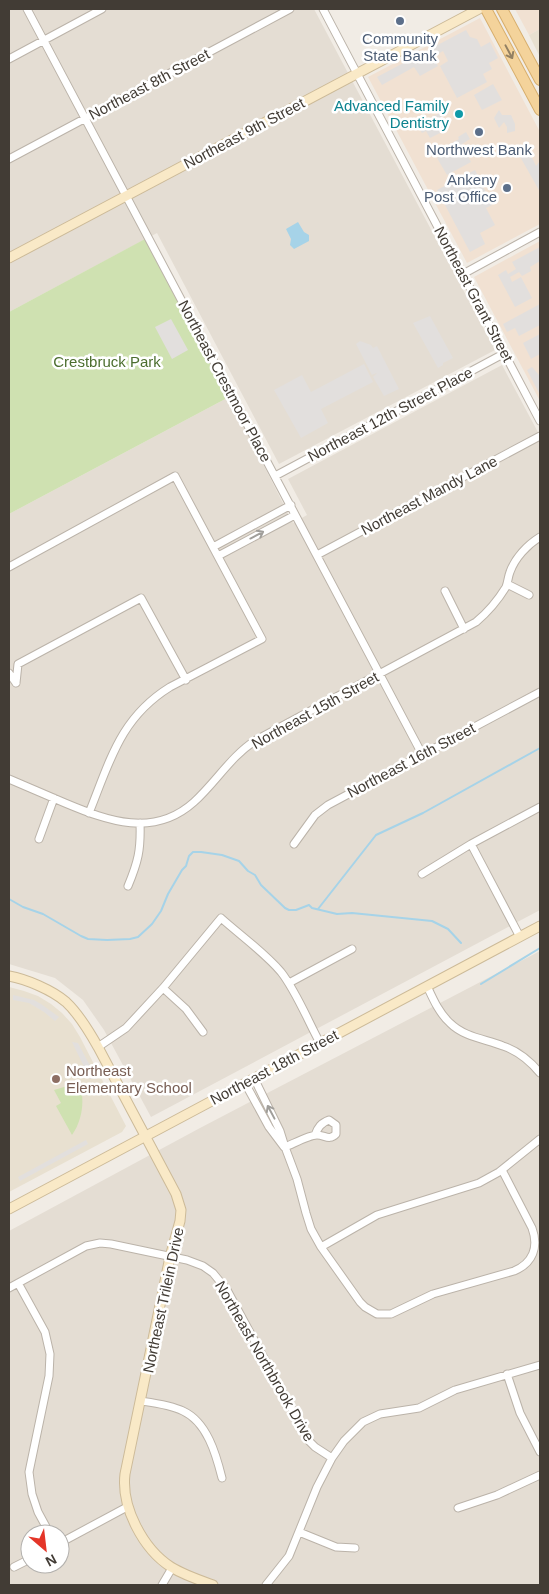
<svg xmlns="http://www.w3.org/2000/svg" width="549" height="1594" font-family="Helvetica,sans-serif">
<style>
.residential{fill:#e4ddd3;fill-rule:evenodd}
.commercial{fill:#f1e1d2}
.education{fill:#e8e0d0}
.green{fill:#cfe1b1}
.parking{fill:#e2dfdd}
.water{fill:#a6d3e8}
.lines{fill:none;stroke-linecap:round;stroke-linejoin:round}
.stream{stroke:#a6d3e8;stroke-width:2}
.street-casing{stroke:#bbb3a9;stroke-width:9}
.secondary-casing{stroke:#ccba98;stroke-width:11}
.primary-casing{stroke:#d7ae6c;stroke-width:12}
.street{stroke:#fff;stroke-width:7}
.secondary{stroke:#f9e9c7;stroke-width:9}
.primary{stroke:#f4d39b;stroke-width:10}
.oneway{stroke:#928063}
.oneway2{stroke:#a09e9a}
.service-dot{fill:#5c6f8a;stroke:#fff;stroke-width:2}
.culture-dot{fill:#0f9aa8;stroke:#fff;stroke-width:2}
.education-dot{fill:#8d6e63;stroke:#fff;stroke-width:2}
.labels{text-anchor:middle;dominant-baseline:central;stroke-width:5;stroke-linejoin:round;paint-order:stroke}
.service-label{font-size:15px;fill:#4e5e75;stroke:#fff}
.street-label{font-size:15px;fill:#423c35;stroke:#fff}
.culture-label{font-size:15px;fill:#0d838f;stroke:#fff;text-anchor:end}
.park-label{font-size:15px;fill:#4c6e2f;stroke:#fff}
.education-label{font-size:15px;fill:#785e54;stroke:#fff;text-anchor:start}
</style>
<rect width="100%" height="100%" fill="#f1ece5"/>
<path class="residential" d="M 9,9 L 314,9 L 495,350 L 279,464 L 157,233 L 9,312 Z
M 502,365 L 540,436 L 540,910 L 151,1117 L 104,1030 L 83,1000 L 55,978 L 9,964 L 9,514 L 229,397 L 293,523 L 307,515 L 288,479 Z
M 540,951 L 540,1585 L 9,1585 L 9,1231 L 200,1128 ZM 30,1534 L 60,1534 L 60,1564 L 30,1564 Z"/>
<path class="commercial" d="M 515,9 L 540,9 L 540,29 L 529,35 Z
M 480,18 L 540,132 L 540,224 L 467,263 L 368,77 Z
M 540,241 L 540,401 L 474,277 Z"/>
<path class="education" d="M 540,29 L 540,57 L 529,35 Z
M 9,987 L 24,991 L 38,996 L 51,1004 L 62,1013 L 72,1024 L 80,1037 L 126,1126 L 122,1132 L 9,1192 Z"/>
<path class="green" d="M 145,239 L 229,397 L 9,514 L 9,312 Z
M 74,1084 L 80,1085 C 85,1101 82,1121 72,1135 L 56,1106 L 61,1103 L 54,1090 Z"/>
<path class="parking" d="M 466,30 L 470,37 L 477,39 L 481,47 L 490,42 L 498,58 L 489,63 L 492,69 L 483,74 L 487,82 L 457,98 L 440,66 L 448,61 L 443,51 L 433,57 L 438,66 L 420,76 L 414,67 L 382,85 L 377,77 Z
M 493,84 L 502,100 L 482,110 L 474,95 Z
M 499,110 L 502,115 L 511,115 L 515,124 L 515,131 L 507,133 L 507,127 L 504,122 L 499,128 L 494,118 Z
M 440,113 L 448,129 L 430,138 L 426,131 L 422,133 L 417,125 Z
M 466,132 L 470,139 L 462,144 L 471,162 L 447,175 L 437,158 L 445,153 L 443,148 L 459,139 L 458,137 Z
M 525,143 L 536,166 L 540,161 L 540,192 L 518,153 Z
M 475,170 L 492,205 L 486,208 L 495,225 L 480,233 L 485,244 L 470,252 L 437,190 Z
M 540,247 L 540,261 L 530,267 L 531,271 L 522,276 L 519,272 L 510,277 L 512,282 L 521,277 L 532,298 L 515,307 L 498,275 L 506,270 L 508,274 L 516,269 L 512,262 Z
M 540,304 L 540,325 L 519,336 L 515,328 L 507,332 L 503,324 Z
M 430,316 L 453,358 L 443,363 L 443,365 L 438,368 L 413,323 Z
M 171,319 L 188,350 L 172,359 L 155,327 Z
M 540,334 L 540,354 L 531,359 L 523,343 Z
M 360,341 L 371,345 L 373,348 L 377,346 L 399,389 L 384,396 L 373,377 L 377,373 L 372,375 L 356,344 Z
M 364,364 L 373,382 L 321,409 L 328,423 L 301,438 L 274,390 L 302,375 L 311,392 Z
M 532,367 L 539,375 L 540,374 L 540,395 L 527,370 Z
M 13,995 L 34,1000 L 41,1004 L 59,1017 L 55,1021 L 44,1012 L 29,1003 L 13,1000 Z
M 72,1042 L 78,1043 L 97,1079 L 90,1079 Z
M 86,1140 L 88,1144 L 20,1181 L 18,1177 Z"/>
<path class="water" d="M 298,222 L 304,232 L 309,235 L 309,241 L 294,249 L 290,245 L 291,239 L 286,229 Z"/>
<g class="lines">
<path class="stream" d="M 9,899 L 23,907 L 43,914 L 81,936 L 88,939 L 107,940 L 130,939 L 138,937 L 152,924 L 161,911 L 168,894 L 182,870 L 186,866 L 189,856 L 193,852 L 201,852 L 222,855 L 239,861 L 248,871 L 255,875 L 261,885 L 285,908 L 289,910 L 296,910 L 309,905 L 312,908 L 337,914 L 352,913 L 432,921 L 448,929 L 461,943
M 318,909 L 376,835 L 423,813 L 540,748
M 481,984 L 540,948"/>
<g class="street-casing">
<path id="street" d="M 27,9 L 422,754
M 323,9 L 540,421
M 9,59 L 102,9
M 9,159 L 290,9
M 463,274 L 540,232
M 275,476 L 505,353
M 213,547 L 291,505
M 317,555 L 540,436
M 218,556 L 295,515
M 9,567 L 175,476 L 262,639 L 170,687 C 120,718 110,761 89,813
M 507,584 L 529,595
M 445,591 L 464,629
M 9,673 L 16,683
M 16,683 L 18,664 L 141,598 L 186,680
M 9,779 C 28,787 46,795 65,803 C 108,821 154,838 194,802 C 216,782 231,756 256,740 L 476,622 C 488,612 498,600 506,587 C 508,582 508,577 510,572 C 515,558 527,545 540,537
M 39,839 L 54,798
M 294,844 L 315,815 L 328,805 L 540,692
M 471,844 L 520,937
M 422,874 L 471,844 L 540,807
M 128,886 C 138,862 141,850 140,823
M 289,983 L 352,949
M 427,986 C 433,999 439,1013 450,1023 C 464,1037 485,1039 503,1046 C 518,1051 530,1061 540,1073
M 163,988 L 186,1009 L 203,1032
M 98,1047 L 126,1028 L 163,988 L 221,918 C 240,935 265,953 281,972 C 296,991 308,1021 320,1043
M 254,1078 L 280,1131 L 285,1147 L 297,1179 L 306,1213 L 311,1229 L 321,1247 L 360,1302 L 365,1307 L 377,1314 L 391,1314 L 433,1294 L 514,1271 C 533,1263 539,1247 532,1228 L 502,1170
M 245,1083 L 269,1127 L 284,1147
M 285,1147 C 293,1144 309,1135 317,1135 C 325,1135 329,1141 336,1134 L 336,1125 L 329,1120 C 321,1123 318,1127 315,1135
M 321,1247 L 377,1215 L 479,1183 L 499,1172 L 540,1139
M 18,1283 L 45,1332 L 50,1354 L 49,1376 L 29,1472 L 32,1494 L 38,1512 L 50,1534
M 9,1288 L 86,1246 L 100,1243 L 111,1244 L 187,1260 L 203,1266 L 213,1273 L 227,1290 L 309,1441 L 315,1447 L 332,1458
M 507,1374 L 520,1413 L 540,1452
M 141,1401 C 155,1403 171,1405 183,1411 C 207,1422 216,1454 222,1478
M 458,1508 L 497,1495 L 540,1475
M 299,1532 L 336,1547 L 355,1548
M 60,1543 L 127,1507
M 14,1567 L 30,1559
M 162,1585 L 172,1568
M 266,1585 L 289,1556 L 317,1487 L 332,1458 L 344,1441 L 363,1422 L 380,1414 L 419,1408 L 455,1390 L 540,1365"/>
</g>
<g class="secondary-casing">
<path id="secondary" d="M 9,258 L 479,9
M 9,976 C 26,979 52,990 66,1002 C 79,1014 89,1031 98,1047 L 176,1194 L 181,1210 L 180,1221 L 170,1257 L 125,1474 C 121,1507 143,1549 171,1567 C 184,1575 199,1580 213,1585
M 9,1209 L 540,926"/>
</g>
<g class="primary-casing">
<path id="primary" d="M 486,9 L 540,110
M 502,9 L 540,80"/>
</g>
<use href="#street" class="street"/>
<use href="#secondary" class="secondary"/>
<use href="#primary" class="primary"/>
</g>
<defs><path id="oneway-shaft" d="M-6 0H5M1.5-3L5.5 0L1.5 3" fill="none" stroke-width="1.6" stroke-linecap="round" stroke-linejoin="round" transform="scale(1.25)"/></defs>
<use class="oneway" href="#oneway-shaft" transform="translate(509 52) rotate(62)"/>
<g class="oneway2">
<use href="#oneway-shaft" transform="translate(257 535) rotate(-28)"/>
<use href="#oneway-shaft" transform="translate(271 1112) rotate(-118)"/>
</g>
<g class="service-dot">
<circle cx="400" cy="21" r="5"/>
<circle cx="479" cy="132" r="5"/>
<circle cx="507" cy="188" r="5"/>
</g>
<circle class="culture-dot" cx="459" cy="114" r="5"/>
<circle class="education-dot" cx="56" cy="1079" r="5"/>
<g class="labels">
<g class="service-label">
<text x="400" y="38">Community<tspan x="400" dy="17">State Bank</tspan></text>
<text x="479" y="149">Northwest Bank</text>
<text x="497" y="179" text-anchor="end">Ankeny<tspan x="497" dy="17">Post Office</tspan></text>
</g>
<g class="street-label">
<text transform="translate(149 84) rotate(-28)">Northeast 8th Street</text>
<text transform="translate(244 133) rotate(-28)">Northeast 9th Street</text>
<text transform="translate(474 294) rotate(62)">Northeast Grant Street</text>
<text transform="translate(225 381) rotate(62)">Northeast Crestmoor Place</text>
<text transform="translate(390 414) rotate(-28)">Northeast 12th Street Place</text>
<text transform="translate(429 495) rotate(-28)">Northeast Mandy Lane</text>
<text transform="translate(315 710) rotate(-29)">Northeast 15th Street</text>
<text transform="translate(411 760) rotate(-28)">Northeast 16th Street</text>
<text transform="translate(274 1067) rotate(-28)">Northeast 18th Street</text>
<text transform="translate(163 1300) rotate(-78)">Northeast Trilein Drive</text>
<text transform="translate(265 1361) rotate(60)">Northeast Northbrook Drive</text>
</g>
<g class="culture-label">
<text x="449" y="105">Advanced Family<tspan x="449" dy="17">Dentistry</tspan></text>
</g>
<g class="park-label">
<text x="107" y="361">Crestbruck Park</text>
</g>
<g class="education-label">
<text x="66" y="1070">Northeast<tspan x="66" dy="17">Elementary School</tspan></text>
</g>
</g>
<rect width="549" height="1594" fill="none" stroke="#423c35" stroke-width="20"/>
<g transform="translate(45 1549) rotate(152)"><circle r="24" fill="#ffffff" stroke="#b3b1ae"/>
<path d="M0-4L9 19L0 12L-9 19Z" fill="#e43528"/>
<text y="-8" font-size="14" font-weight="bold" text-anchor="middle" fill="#423c35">N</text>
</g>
</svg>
